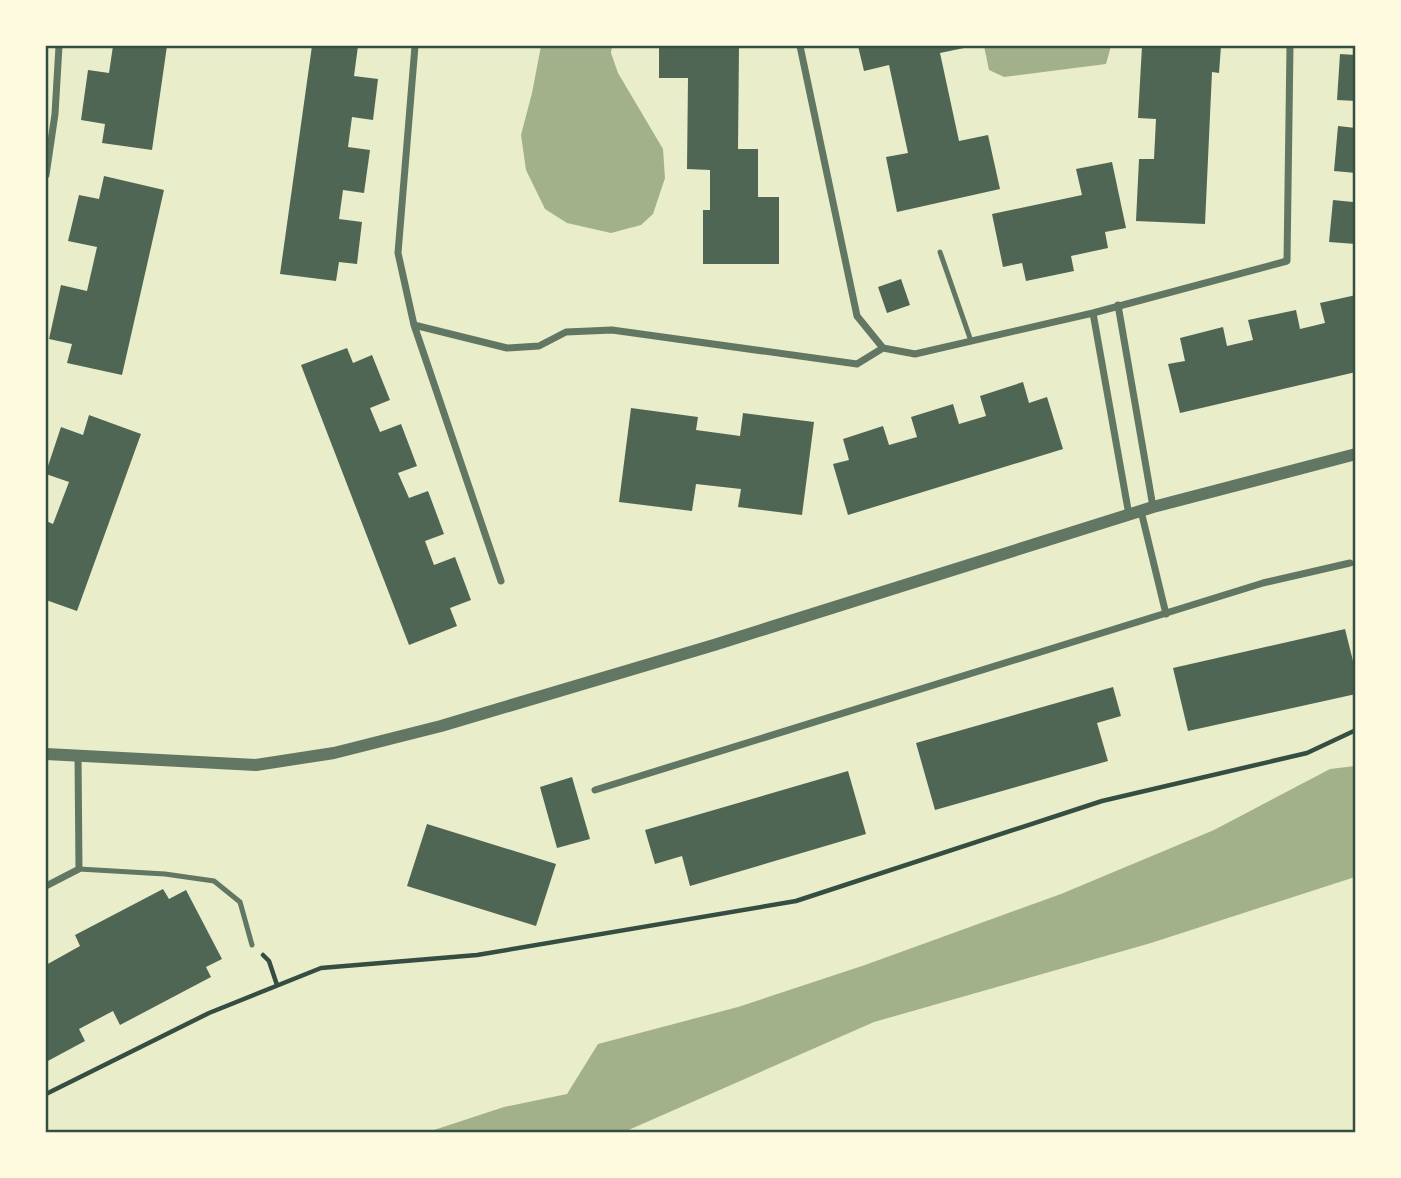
<svg xmlns="http://www.w3.org/2000/svg" width="1401" height="1178" font-family="'Noto Sans',sans-serif">
<style>
.water{fill:#a3b18a}
.building{fill:#4f6655}
.lines{fill:none;stroke-linecap:round;stroke-linejoin:round}
.path{stroke:#344e41;stroke-width:4.5}
.service{stroke:#617663;stroke-width:5}
.minor{stroke:#617663;stroke-width:7}
.tertiary{stroke:#617663;stroke-width:12}
.neatline{fill:none;stroke:#344e41;stroke-width:2.5}
</style>
<rect width="100%" height="100%" fill="#e9edc9"/>
<path class="water" d="M 541,46 L 612,46 L 611,53 L 618,73 L 663,149 L 665,178 L 653,214 L 641,225 L 611,233 L 567,223 L 545,209 L 526,170 L 521,135 L 532,93 Z
M 984,46 L 1111,46 L 1106,64 L 1004,77 L 989,70 Z
M 1355,766 L 1355,877 L 1151,943 L 874,1022 L 624,1132 L 428,1132 L 504,1107 L 567,1094 L 598,1044 L 738,1007 L 865,965 L 1061,894 L 1214,830 L 1330,769 Z"/>
<path class="building" d="M 113,46 L 167,46 L 152,150 L 102,143 L 105,124 L 81,120 L 88,70 L 109,73 Z
M 312,46 L 358,46 L 354,76 L 378,79 L 373,120 L 352,117 L 348,147 L 370,150 L 364,193 L 343,190 L 339,219 L 362,222 L 357,264 L 339,262 L 336,281 L 280,274 Z
M 659,46 L 739,46 L 738,149 L 758,149 L 758,197 L 779,197 L 779,264 L 703,264 L 703,210 L 710,210 L 710,170 L 687,169 L 688,78 L 659,78 Z
M 858,46 L 964,46 L 964,48 L 940,53 L 959,141 L 988,135 L 1000,189 L 897,212 L 886,157 L 908,153 L 889,65 L 864,71 Z
M 1142,46 L 1221,46 L 1219,73 L 1212,72 L 1205,224 L 1136,221 L 1139,159 L 1154,159 L 1156,119 L 1138,118 Z
M 1340,54 L 1356,55 L 1356,101 L 1337,100 Z
M 1338,126 L 1356,128 L 1356,173 L 1334,171 Z
M 1112,162 L 1126,228 L 1105,232 L 1108,248 L 1071,256 L 1074,271 L 1026,281 L 1022,263 L 1003,267 L 992,214 L 1082,195 L 1076,169 Z
M 104,176 L 164,190 L 122,375 L 67,363 L 72,344 L 49,339 L 61,285 L 87,291 L 97,247 L 68,241 L 79,195 L 99,199 Z
M 1354,194 L 1356,194 L 1356,244 L 1329,242 L 1333,200 L 1353,202 Z
M 901,279 L 910,305 L 887,313 L 878,287 Z
M 1356,295 L 1356,372 L 1180,413 L 1168,364 L 1185,361 L 1180,338 L 1223,327 L 1227,346 L 1253,340 L 1248,320 L 1296,310 L 1300,329 L 1325,323 L 1320,303 Z
M 347,348 L 353,363 L 372,355 L 390,400 L 370,408 L 380,432 L 401,424 L 417,466 L 398,473 L 409,498 L 428,491 L 444,534 L 425,541 L 434,565 L 455,557 L 471,600 L 450,608 L 457,626 L 409,645 L 301,365 Z
M 1023,382 L 1029,403 L 1047,397 L 1063,449 L 848,515 L 833,464 L 849,460 L 843,439 L 883,426 L 889,445 L 917,437 L 911,417 L 953,404 L 959,424 L 986,416 L 980,396 Z
M 631,408 L 698,417 L 696,430 L 740,436 L 743,413 L 814,422 L 802,515 L 738,507 L 741,489 L 696,484 L 692,511 L 619,502 Z
M 89,415 L 141,434 L 77,611 L 46,600 L 46,521 L 53,524 L 69,482 L 46,474 L 46,472 L 61,427 L 83,435 Z
M 1345,629 L 1356,673 L 1356,694 L 1188,731 L 1173,668 Z
M 1113,687 L 1121,716 L 1097,723 L 1108,761 L 935,810 L 916,743 Z
M 848,771 L 866,834 L 690,886 L 682,856 L 655,864 L 645,830 Z
M 572,777 L 590,839 L 557,848 L 540,787 Z
M 427,824 L 556,864 L 536,926 L 407,886 Z
M 163,889 L 169,899 L 186,890 L 222,959 L 206,967 L 211,977 L 120,1025 L 113,1011 L 79,1029 L 85,1041 L 46,1062 L 46,965 L 80,946 L 75,935 Z"/>
<g class="lines">
<path class="path" d="M 263,955 L 269,961 L 277,985
M 46,1094 L 209,1013 L 321,968 L 477,955 L 796,901 L 1102,801 L 1307,753 L 1356,730"/>
<path class="service" d="M 940,252 L 971,341
M 79,869 L 165,874 L 214,881 L 240,902 L 252,945"/>
<path class="minor" d="M 415,46 L 398,253 L 414,325 L 501,581
M 800,46 L 857,316 L 883,348 L 915,354 L 1093,313 L 1287,261 L 1290,46
M 46,175 L 55,114 L 59,46
M 1118,305 L 1153,507
M 1093,313 L 1129,515
M 414,325 L 507,348 L 539,346 L 566,332 L 612,330 L 857,364 L 883,348
M 1141,511 L 1166,614
M 595,790 L 1263,583 L 1350,563
M 46,886 L 79,869 L 78,756"/>
<path class="tertiary" d="M 46,754 L 256,765 L 334,753 L 441,726 L 714,645 L 1153,507 L 1356,454"/>
</g>
<rect width="1401" height="1178" fill="none" stroke="#fefae0" stroke-width="94"/>
<rect x="47" y="47" width="1307" height="1084" class="neatline"/>
</svg>
